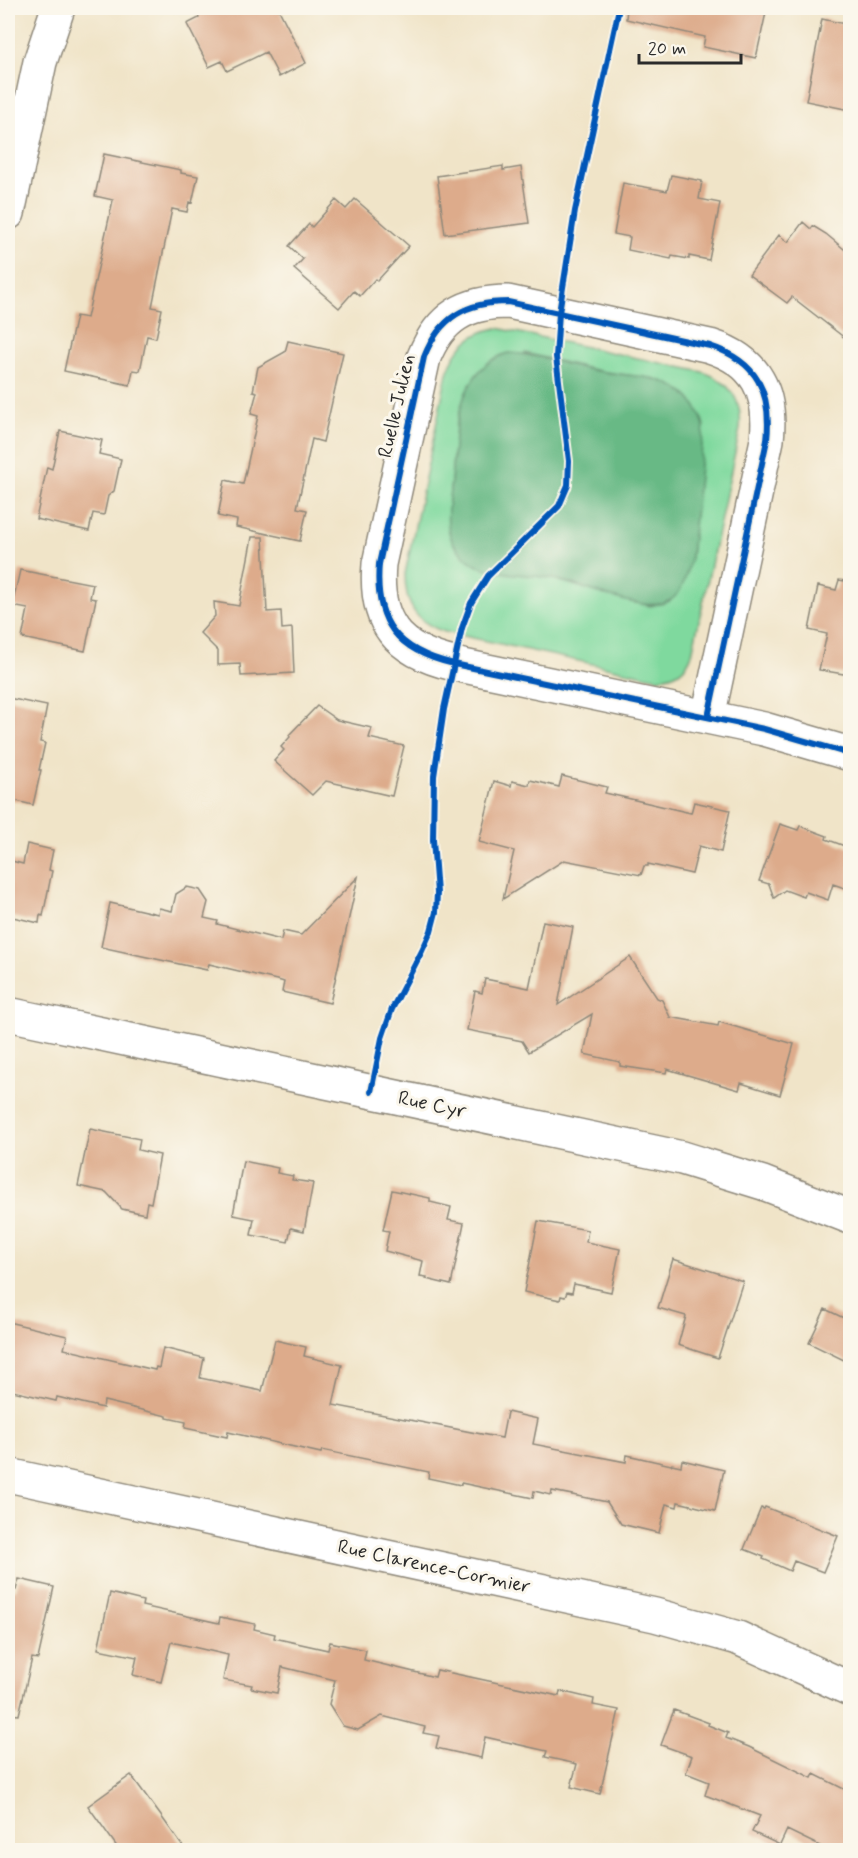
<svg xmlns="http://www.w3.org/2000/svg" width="858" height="1858" font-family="Mynerve,sans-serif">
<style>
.green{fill:#7fd99e;stroke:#558264;stroke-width:1.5;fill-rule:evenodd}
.forest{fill:#67b985;stroke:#497258;stroke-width:1.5}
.building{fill:#ddab8b}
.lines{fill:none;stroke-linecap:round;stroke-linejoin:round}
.minor-casing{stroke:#8e887a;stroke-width:36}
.minor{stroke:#fff;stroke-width:33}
.cycleway-casing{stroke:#fbf7ec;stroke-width:10}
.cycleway{stroke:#0057b8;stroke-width:6}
.labels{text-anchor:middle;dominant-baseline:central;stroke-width:6;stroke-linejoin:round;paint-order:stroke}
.street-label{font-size:20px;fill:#2b2b2b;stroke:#fbf7ec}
</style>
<rect width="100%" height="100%" fill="#fbf7ec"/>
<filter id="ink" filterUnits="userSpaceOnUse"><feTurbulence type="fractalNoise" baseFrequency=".0167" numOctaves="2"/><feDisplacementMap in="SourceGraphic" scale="12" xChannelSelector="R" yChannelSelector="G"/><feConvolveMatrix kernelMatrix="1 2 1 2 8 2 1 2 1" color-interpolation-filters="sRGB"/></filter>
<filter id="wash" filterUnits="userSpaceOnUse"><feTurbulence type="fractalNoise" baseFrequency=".008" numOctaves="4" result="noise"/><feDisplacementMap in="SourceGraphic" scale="24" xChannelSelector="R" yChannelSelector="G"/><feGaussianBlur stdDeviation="1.35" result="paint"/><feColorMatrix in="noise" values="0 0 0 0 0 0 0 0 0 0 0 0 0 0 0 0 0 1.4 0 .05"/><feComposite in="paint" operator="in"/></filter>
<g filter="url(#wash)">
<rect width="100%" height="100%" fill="#f0e4c8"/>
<path class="green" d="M 497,328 L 703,372 C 730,381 743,401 740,429 L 692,654 C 686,671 675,677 657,678 L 445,632 C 415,622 405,605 405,574 L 447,373 C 456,348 469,333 497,328 ZM 525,353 L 599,371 L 656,379 L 698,477 L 691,557 L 679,591 L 669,601 L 651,606 L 631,602 L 550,578 L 486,568 L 455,546 L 449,527 L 449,502 L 456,426 L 462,404 Z"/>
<path class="forest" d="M 508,353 C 540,354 568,366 598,371 C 623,376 652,374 675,387 C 690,395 700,410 704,426 L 691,557 C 687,572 684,593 669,601 C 643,615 579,583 550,578 C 527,574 494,575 474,564 C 468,560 461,553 457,548 C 442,532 449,501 451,482 C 455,436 455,369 508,353 Z"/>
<g id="blocks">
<path class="building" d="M 194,8 L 278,8 L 306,63 L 279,77 L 266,52 L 227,71 L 222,61 L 209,67 L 187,24 L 199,18 Z
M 627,8 L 767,8 L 756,58 L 703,47 L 705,37 L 626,19 Z
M 822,19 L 850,25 L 850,110 L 806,101 Z
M 104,154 L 181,170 L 181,173 L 198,176 L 192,203 L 189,202 L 187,212 L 172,209 L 152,307 L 162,309 L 156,338 L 147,336 L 140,371 L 133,370 L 130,385 L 64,371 L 76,316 L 87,318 L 113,200 L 95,196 Z
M 503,166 L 503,170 L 521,167 L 529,223 L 445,234 L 437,176 Z
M 671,175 L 702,181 L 699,199 L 720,203 L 709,260 L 689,256 L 689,259 L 672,256 L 671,259 L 628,250 L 630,237 L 614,234 L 623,183 L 667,191 Z
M 355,199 L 409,246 L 377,281 L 375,279 L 360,296 L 354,291 L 339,308 L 294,269 L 303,259 L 289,246 L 309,224 L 312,227 L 336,200 L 346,209 Z
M 803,222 L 811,229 L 813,226 L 826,234 L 850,254 L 850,342 L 792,297 L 787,303 L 749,275 L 779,235 L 788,242 Z
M 288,341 L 343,353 L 323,442 L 312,439 L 297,508 L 307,510 L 300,541 L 236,527 L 237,520 L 218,516 L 225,480 L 243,484 L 258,416 L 251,414 L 257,392 L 253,391 L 258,367 L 285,352 Z
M 60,431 L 102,440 L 99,454 L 121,459 L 114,491 L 108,496 L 104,515 L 93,513 L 89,531 L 36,519 L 47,467 L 52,469 Z
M 252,537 L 263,537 L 267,612 L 281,611 L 282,629 L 292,628 L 294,673 L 241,676 L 240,664 L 218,665 L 218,651 L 200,633 L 215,616 L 214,602 L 239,606 Z
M 20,570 L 93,584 L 90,598 L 96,599 L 85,651 L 22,638 L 28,609 L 12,606 Z
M 839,580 L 850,582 L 850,675 L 819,670 L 827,634 L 809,630 L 818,586 L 836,590 Z
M 8,698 L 47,706 L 40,742 L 45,743 L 39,770 L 41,770 L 33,805 L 8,799 Z
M 317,706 L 337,720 L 372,728 L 369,738 L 404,746 L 392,796 L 326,781 L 312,795 L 274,761 L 284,750 L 281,747 L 290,737 L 289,735 Z
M 562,776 L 607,787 L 605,793 L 691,813 L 694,802 L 730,810 L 721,852 L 699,846 L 692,874 L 648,864 L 648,866 L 644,866 L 641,875 L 564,860 L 503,899 L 514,851 L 479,842 L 494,781 L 511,786 L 512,781 L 529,785 L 530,780 L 559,787 Z
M 780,824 L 798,830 L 800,826 L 827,836 L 826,839 L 850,848 L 850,890 L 833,884 L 828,900 L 806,892 L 804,897 L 785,890 L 774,898 L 769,884 L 759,881 Z
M 27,844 L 53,850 L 49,870 L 52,871 L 43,916 L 40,915 L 39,923 L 8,916 L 8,860 L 23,864 Z
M 358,877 L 330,1003 L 282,992 L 284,982 L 281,981 L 209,964 L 207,970 L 101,947 L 110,903 L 158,914 L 159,908 L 172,911 L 176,894 L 187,887 L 200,890 L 208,902 L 204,918 L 218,921 L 217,924 L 281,940 L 283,931 L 301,935 Z
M 543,921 L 573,927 L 558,1005 L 630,957 L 657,998 L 662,1000 L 670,1017 L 718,1026 L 719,1022 L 794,1044 L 780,1095 L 741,1083 L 739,1090 L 667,1069 L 666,1073 L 620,1066 L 620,1062 L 584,1054 L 592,1014 L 529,1052 L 522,1041 L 467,1030 L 475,991 L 482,993 L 485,979 L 529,988 Z
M 90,1129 L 140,1139 L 138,1150 L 160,1155 L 151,1203 L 147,1202 L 145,1214 L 122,1209 L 106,1192 L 78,1186 Z
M 243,1161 L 278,1168 L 277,1173 L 293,1176 L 292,1180 L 313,1183 L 304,1231 L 291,1228 L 288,1242 L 251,1235 L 254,1219 L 233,1215 Z
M 392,1190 L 430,1198 L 430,1202 L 451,1207 L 448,1220 L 464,1223 L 451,1285 L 426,1279 L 427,1277 L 420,1276 L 423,1261 L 385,1251 L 389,1231 L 383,1230 Z
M 538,1221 L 588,1230 L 586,1242 L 620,1249 L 611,1292 L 574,1284 L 572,1293 L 567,1292 L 565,1297 L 561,1296 L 560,1300 L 524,1292 Z
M 673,1259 L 743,1281 L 718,1358 L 678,1345 L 686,1316 L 658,1308 Z
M 825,1309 L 850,1321 L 850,1363 L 809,1343 Z
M 8,1322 L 67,1336 L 64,1349 L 155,1370 L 156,1367 L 159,1368 L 163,1348 L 204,1358 L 200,1378 L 262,1391 L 275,1340 L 306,1347 L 304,1356 L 342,1365 L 333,1405 L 502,1438 L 507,1412 L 538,1419 L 533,1444 L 626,1462 L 627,1455 L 671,1465 L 672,1464 L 681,1466 L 682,1460 L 724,1470 L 715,1511 L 678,1502 L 677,1507 L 666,1504 L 659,1533 L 621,1524 L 607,1502 L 552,1491 L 551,1495 L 534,1491 L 533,1498 L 461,1483 L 461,1485 L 428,1478 L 429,1472 L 322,1450 L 321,1453 L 228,1432 L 227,1437 L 185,1428 L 186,1422 L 167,1418 L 167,1416 L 104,1401 L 103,1408 L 57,1397 L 56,1401 L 8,1390 Z
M 765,1507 L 838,1536 L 823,1572 L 794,1561 L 790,1571 L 763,1559 L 764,1557 L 744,1549 L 761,1508 L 764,1509 Z
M 19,1579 L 54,1587 L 38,1659 L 32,1658 L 19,1715 L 8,1714 L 8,1589 L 16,1590 Z
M 110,1593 L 143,1601 L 142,1606 L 219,1623 L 220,1617 L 255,1624 L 254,1629 L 275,1634 L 274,1638 L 328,1650 L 330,1642 L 366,1650 L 364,1660 L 435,1677 L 437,1670 L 559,1696 L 560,1691 L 594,1699 L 593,1705 L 619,1710 L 600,1794 L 571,1787 L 577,1764 L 545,1757 L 547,1751 L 485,1737 L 481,1758 L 436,1748 L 439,1736 L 423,1733 L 425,1727 L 382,1716 L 358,1730 L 343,1726 L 329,1704 L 335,1680 L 282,1667 L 277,1693 L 251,1688 L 252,1685 L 223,1680 L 228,1655 L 171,1642 L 161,1682 L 133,1675 L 137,1657 L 98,1649 Z
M 674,1710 L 709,1723 L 708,1725 L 728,1733 L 726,1738 L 749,1747 L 812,1778 L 814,1774 L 850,1792 L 850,1838 L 845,1851 L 830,1851 L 787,1830 L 780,1845 L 752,1832 L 760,1816 L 705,1795 L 709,1782 L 686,1773 L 692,1756 L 661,1745 Z
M 131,1775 L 161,1816 L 186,1851 L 120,1851 L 88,1806 Z"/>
</g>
</g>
<g filter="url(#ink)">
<use href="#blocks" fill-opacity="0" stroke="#8e887a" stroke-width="1.5"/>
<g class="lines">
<g class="minor-casing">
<path id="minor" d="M 8,213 L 40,62 L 58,8
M 708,717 L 767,440 C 772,392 757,361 710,346 L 508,302 C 466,302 440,317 424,357 L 379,564 C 374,622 397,651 454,664 L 764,729 L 850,754
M 8,1014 L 682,1158 L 763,1183 L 850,1217
M 8,1475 L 655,1615 L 738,1638 L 850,1689"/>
</g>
<use href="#minor" class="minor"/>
<g class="cycleway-casing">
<path id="cycleway" d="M 708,717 L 767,440 C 772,392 757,361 710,346 L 508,302 C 466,302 440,317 424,357 L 379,564 C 374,622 397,651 454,664 L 764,729 L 850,754
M 371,1092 L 382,1038 L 392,1009 L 422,951 L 431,931 L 436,912 L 437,893 L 433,840 L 434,776 L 444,709 L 462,628 L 471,603 L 488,576 L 559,506 L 568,485 L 569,461 L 556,357 L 559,313 L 575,211 L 619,8"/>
</g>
<use href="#cycleway" class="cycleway"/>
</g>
</g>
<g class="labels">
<g class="street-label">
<text transform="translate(397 406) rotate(-77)">Ruelle Julien</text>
<text transform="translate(432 1105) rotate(12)">Rue Cyr</text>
<text transform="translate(434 1567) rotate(12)">Rue Clarence-Cormier</text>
</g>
</g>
<rect width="858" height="1858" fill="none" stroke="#fbf7ec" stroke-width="30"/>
<path d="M639 54v9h102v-9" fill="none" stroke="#2b2b2b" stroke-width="3"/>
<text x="648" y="54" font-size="18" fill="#2b2b2b" stroke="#fbf7ec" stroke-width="4.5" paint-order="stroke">20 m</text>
</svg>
